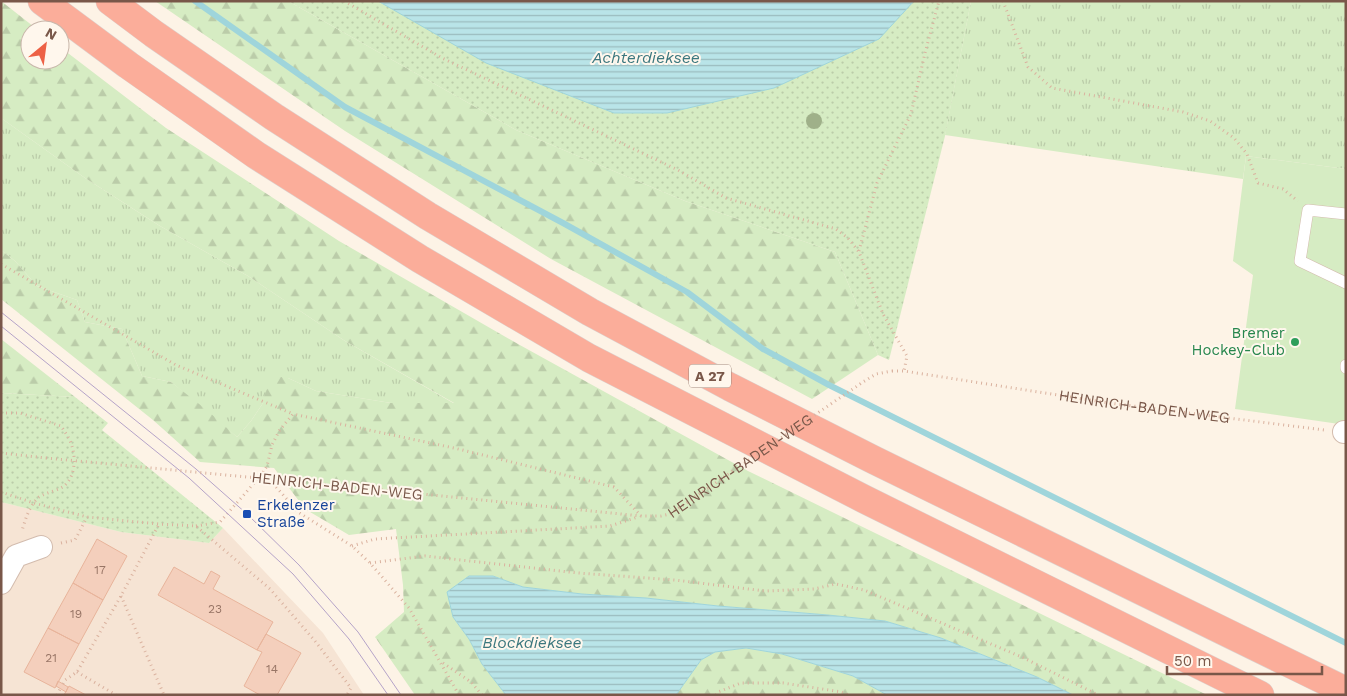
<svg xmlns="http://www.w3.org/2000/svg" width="1347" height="696" font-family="'Work Sans',sans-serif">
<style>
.residential{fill:#f6e4d4}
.grass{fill:url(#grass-tufts)}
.forest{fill:url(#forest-firs)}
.park{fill:url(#park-dots)}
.pitch{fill:#d6ecc3}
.water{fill:url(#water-rules);stroke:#9fd5db}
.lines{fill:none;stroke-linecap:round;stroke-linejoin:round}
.stream{stroke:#9fd5db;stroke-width:6}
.building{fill:#f4cfbc;stroke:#e8b49b}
.service-casing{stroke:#d3bcae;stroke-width:12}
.minor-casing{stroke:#d3bcae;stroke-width:24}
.motorway-casing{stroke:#dcd3d0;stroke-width:29}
.path{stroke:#dab29f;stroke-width:3;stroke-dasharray:1 4;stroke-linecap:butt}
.service{stroke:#fff;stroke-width:11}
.minor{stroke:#fff;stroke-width:22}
.motorway{stroke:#fbad9a;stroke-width:28}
.tram{stroke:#b5a3c8;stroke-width:1}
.path-bridge{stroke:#dab29f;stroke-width:3;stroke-dasharray:1 4;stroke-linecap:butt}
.tree{fill:#9fb089}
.leisure-dot{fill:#2e9e5b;stroke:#fff7ed;stroke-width:2}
.transit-dot{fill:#1a4fb4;stroke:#fff7ed;stroke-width:2}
.labels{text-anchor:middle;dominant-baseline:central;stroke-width:4;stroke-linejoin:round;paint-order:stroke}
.number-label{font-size:12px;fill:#987566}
.shield{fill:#fff7ed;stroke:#a1877a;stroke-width:1}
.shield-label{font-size:14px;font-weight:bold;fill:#795749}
.leisure-label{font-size:15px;fill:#27864d;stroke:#fff7ed;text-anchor:end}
.street-label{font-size:15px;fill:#795749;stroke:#fff7ed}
.transit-label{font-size:15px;fill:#164399;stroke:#fff7ed;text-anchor:start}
.water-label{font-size:16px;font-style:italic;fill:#3b777e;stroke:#fff7ed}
</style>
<defs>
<pattern id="grass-tufts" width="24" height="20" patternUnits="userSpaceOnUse" patternTransform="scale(1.25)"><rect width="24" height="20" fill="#d6ecc3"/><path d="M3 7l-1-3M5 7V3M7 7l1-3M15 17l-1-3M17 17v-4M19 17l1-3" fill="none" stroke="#bbcca9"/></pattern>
<pattern id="forest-firs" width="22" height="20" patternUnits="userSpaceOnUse" patternTransform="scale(1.25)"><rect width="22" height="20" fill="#d6ecc3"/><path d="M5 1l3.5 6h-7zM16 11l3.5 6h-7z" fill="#bbcca9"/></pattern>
<pattern id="park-dots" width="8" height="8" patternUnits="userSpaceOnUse" patternTransform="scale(1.25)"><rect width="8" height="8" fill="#d6ecc3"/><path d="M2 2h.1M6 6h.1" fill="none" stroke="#bbcca9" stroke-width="1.8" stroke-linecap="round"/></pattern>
<pattern id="water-rules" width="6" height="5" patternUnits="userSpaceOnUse" patternTransform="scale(1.25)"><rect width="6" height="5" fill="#b9e4e8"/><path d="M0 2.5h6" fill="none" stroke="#9bbcbe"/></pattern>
</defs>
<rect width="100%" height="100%" fill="#fdf3e6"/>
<path class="residential" d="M 1,502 L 121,532 L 209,543 L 223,528 L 323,633 L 364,695 L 1,695 Z"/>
<path class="grass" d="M 971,1 L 1346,1 L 1346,169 L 1246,156 L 1243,179 L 945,135 Z
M 1,118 L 85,178 L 160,226 L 248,276 L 345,341 L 455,404 L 391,403 L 316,391 L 288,378 L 263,403 L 251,421 L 237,437 L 171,382 L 142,376 L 122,329 L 85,322 L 77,300 L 37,286 L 15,261 L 1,250 Z"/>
<path class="forest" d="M 1,1 L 38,30 L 30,30 L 30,60 L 60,60 L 60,47 L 166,128 L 339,241 L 518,344 L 748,471 L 1207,695 L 1073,695 L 1037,677 L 941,638 L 885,621 L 828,615 L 718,606 L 646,598 L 582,594 L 523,587 L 493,576 L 453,617 L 469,639 L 482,664 L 506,695 L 415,695 L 375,637 L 404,612 L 403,585 L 396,529 L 349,535 L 305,509 L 274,468 L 200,462 L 153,420 L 1,299 L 1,250 L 15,261 L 37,286 L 77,300 L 85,322 L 122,329 L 142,376 L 171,382 L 208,411 L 237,437 L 251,421 L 263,403 L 269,375 L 288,378 L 316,391 L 391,403 L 454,403 L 345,341 L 248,276 L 160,226 L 85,178 L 1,118 Z
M 155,1 L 288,1 L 516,130 L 685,201 L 835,252 L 878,355 L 812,399 L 551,259 L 345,131 Z
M 1,339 L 75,397 L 1,393 Z
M 746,648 L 782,654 L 853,676 L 887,695 L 676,695 L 701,660 L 715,652 Z"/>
<path class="park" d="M 288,1 L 971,1 L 945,136 L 889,360 L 878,355 L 835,252 L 685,201 L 516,130 Z
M 1,393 L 75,397 L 108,423 L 102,430 L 223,528 L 209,543 L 121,532 L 1,502 Z"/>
<path class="pitch" d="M 1246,156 L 1346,169 L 1346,425 L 1235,409 L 1253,275 L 1233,261 Z"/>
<path class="water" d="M 378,1 L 914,1 L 879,39 L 774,88 L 667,113 L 614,113 L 486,63 Z
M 469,576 L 493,576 L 523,587 L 582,594 L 646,598 L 718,606 L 828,615 L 885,621 L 941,638 L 1037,677 L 1073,695 L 887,695 L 853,676 L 782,654 L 746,648 L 715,652 L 701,660 L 676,695 L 506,695 L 482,664 L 469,639 L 453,617 L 447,592 Z"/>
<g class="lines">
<path class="stream" d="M 195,1 L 345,107 L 563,223 L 687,292 L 763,349 L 829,385 L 1346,643"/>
</g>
<path class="building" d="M 97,539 L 127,556 L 103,600 L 73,583 Z
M 174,567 L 204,584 L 211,571 L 220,576 L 213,589 L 273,622 L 257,650 L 158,595 Z
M 73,583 L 103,600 L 79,644 L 48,628 Z
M 48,628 L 79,644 L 55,688 L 24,672 Z
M 266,634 L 301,653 L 277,695 L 260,695 L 244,686 L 262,652 L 257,650 Z
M 58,681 L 68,687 L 66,692 L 56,686 Z
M 69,686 L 86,695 L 64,695 Z"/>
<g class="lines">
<g class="service-casing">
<path id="service" d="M 1346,214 L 1308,210 L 1300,261 L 1346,283
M 1346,365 L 1346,368"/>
</g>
<g class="minor-casing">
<path id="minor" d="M 1344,432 L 1346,432
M 1,583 L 16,556 L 41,547"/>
</g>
<g class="motorway-casing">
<path id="motorway" d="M 42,1 L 128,65 L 256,155 L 420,259 L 589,358 L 864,499 L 1260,695
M 110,1 L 154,34 L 274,117 L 428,216 L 590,312 L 730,387 L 874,460 L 1346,691"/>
</g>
<g class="path">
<path d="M 344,1 L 442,58 L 678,170 L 726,198 L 836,229 L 848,238 L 859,252 L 883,314 L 907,356 L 904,371"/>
<path d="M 1003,1 L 1028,67 L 1052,88 L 1183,112 L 1210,121 L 1234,138 L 1247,154 L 1258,183 L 1283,189 L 1298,201"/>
<path d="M 859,251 L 877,183 L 911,114 L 925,53 L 939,1"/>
<path d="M 1,264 L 176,365 L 293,414"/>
<path id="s1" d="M 892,371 L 904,371 L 1109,403 L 1324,430"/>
<path d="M 1,413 L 20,413 L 61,426 C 65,432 70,439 72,446 C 76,459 75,477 64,486 C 57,491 47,492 39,497 C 30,504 25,520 22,531"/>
<path d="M 1,453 L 46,458"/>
<path d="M 263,472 L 298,512 L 352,546 L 370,563 L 409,608 L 459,695"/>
<path d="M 332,485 L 641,516 L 661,516 L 670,514"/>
<path d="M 1,492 L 34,503 L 87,517 L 159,524 L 196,526 L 270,589 L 315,641 L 351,688 L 347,695"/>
<path d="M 196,526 L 220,522 L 249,489 L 263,472 L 267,466 L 272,445 L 279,431 L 293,414 L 454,448 L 614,487 L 641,516"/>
<path d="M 61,543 L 75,540 L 87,517"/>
<path d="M 352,546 L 375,539 L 610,526 L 638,517"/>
<path d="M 370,563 L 425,556 L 578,573 L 675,580 L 765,591 L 814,589 L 836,584 L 864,590 L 1024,658 L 1098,695"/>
<path d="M 121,596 L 164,695"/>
<path d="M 443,663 L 471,682 L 482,695"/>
<path d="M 77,672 L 116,695"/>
<path d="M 63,684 L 65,680 L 77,672 L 121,596 L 159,524"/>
<path d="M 57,695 L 60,689"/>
<path d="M 716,695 L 718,692 L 741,683 L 783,683 L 842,692 L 848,695"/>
</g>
<use href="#service" class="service"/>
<use href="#minor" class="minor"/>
<use href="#motorway" class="motorway"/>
<path class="tram" d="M 1,312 L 196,469 L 247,514 L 299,565 L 358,632 L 401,695
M 1,326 L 189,478 L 293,574 L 349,639 L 388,695"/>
<g class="path-bridge">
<path d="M 46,458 L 332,485"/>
<path id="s2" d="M 670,514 L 863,382 L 876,374 L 892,371"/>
</g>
</g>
<circle class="tree" cx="814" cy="121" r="8"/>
<circle class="leisure-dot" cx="1295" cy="342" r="5"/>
<rect class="transit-dot" x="242" y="509" width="10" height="10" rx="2.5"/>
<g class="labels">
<g class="number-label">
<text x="100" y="570">17</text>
<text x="215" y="609">23</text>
<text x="76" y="614">19</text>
<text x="51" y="658">21</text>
<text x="272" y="669">14</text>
</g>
<rect class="shield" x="689" y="364.5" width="42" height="23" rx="4"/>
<g class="shield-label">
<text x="710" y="376">A 27</text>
</g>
<g class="leisure-label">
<text x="1285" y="333">Bremer<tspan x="1285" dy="17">Hockey-Club</tspan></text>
</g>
<g class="street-label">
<text stroke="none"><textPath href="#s1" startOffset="255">HEINRICH-BADEN-WEG</textPath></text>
<text stroke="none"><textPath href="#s2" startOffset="85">HEINRICH-BADEN-WEG</textPath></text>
<text transform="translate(337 486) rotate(6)">HEINRICH-BADEN-WEG</text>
</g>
<g class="transit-label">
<text x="257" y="505">Erkelenzer<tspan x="257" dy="17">Straße</tspan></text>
</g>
<g class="water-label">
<text x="646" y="57">Achterdieksee</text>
<text x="532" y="642">Blockdieksee</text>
</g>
</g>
<rect width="1347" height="696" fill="none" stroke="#795749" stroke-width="5"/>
<g transform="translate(45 45) rotate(29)"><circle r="24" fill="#fff7ed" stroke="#c9b7ab"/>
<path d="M0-4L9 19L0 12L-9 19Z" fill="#ed6145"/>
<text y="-8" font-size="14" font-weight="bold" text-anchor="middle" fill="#795749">N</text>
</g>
<path d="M1167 666v8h155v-8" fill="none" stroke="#795749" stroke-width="2.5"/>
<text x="1174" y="666" font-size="15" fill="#795749" stroke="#fff7ed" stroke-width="4" paint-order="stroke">50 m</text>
</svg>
